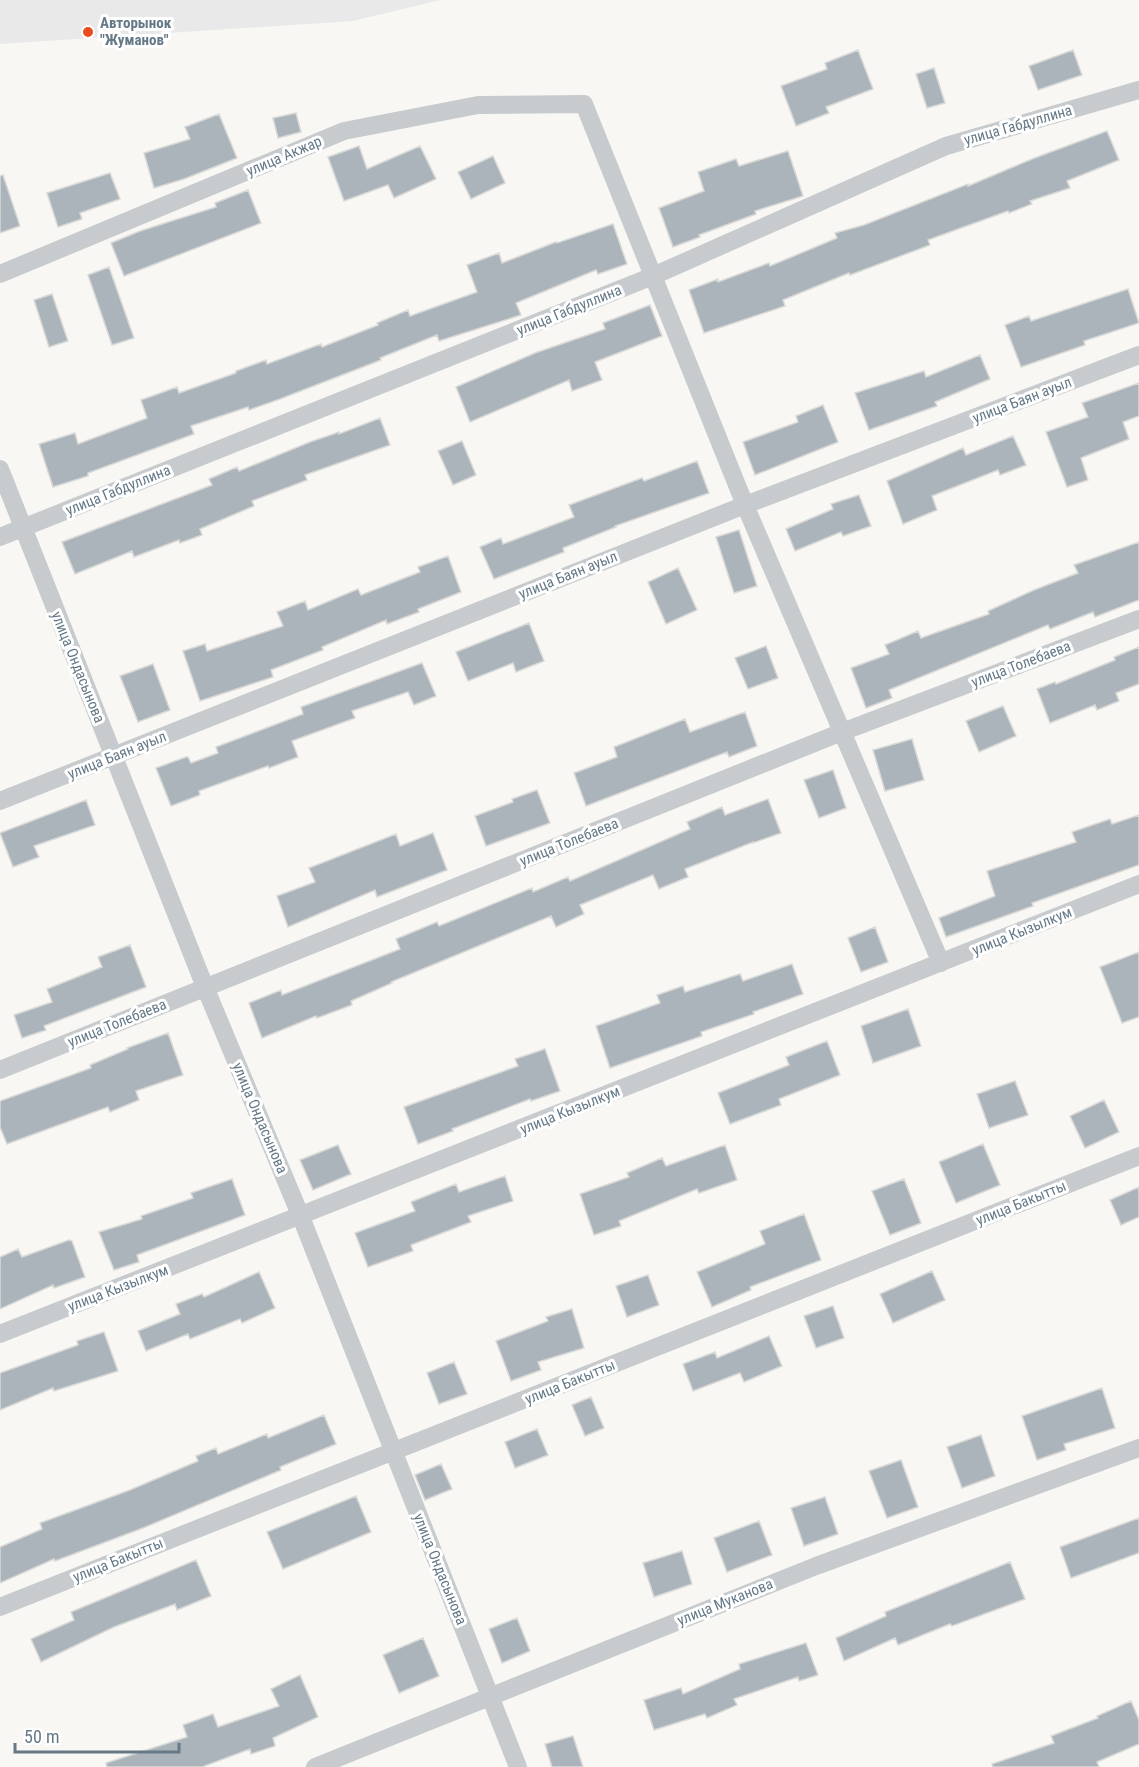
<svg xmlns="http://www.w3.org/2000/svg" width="1139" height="1767" font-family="'Roboto Condensed',sans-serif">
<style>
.built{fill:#e8e9e8}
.building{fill:#abb4ba;stroke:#d9d9d7;stroke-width:1.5}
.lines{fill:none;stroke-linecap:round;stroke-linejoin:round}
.minor{stroke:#c7cbce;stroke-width:18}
.poi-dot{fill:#ec4b20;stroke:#fff;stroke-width:2}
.labels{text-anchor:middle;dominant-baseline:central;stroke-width:6;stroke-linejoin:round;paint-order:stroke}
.poi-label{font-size:15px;font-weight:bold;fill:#657987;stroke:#fff;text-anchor:start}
.street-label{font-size:15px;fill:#657987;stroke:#fff}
</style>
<rect width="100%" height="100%" fill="#f8f7f4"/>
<path class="built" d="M 0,0 L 440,0 L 353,21 L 0,44 Z"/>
<path class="building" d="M 858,50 L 873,89 L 826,107 L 829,113 L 796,126 L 781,86 L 827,69 L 825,63 Z
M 1073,50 L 1082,75 L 1038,90 L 1029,66 Z
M 934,68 L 945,103 L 927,108 L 916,74 Z
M 296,113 L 301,132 L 278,138 L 273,118 Z
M 219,114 L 237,158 L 184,179 L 154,188 L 144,153 L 190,139 L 185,127 Z
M 1107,131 L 1119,160 L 1067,181 L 1070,188 L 1030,201 L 1032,204 L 1009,213 L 1008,211 L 928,240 L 930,245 L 850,275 L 849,273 L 783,300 L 785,306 L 704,333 L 689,290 L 718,279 L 718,282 L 769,263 L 770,266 L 837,238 L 835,233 L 864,225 L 968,184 L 968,186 L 1032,159 Z
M 359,146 L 367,169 L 420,146 L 436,179 L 394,198 L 388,185 L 344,201 L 328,157 Z
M 788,151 L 803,196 L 755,211 L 756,214 L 699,235 L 700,237 L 673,247 L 659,208 L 704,191 L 698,172 L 736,159 L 739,166 Z
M 493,156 L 505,183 L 471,199 L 458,172 Z
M 110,173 L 120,199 L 80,213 L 82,219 L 58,227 L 47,193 Z
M 3,175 L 20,226 L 0,233 L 0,176 Z
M 248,190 L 261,223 L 124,276 L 111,243 L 140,231 L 216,207 L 215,203 Z
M 613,224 L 627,264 L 598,274 L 596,270 L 516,303 L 521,315 L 439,341 L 437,335 L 380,358 L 381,360 L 280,399 L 249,410 L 248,407 L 191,426 L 194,434 L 88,473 L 88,476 L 53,487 L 39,444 L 75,433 L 78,444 L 147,418 L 141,400 L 177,387 L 179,393 L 236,373 L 236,371 L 266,360 L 267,364 L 321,344 L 322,347 L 378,325 L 377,323 L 408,310 L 410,316 L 477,292 L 467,265 L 499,253 L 502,263 L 556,242 L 557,243 Z
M 109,267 L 134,338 L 112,345 L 88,275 Z
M 1128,289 L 1139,323 L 1084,341 L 1085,345 L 1021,367 L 1005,325 L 1029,316 L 1031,321 Z
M 52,294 L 68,341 L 49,347 L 34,300 Z
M 650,305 L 662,336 L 595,362 L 602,380 L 572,391 L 569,380 L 470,422 L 456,387 L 535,353 L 605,329 L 603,323 Z
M 980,355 L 990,379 L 935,402 L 937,406 L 869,430 L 855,393 L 924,371 L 926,377 Z
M 1139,383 L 1139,416 L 1123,422 L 1129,439 L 1081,458 L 1088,480 L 1067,487 L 1046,432 L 1088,417 L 1082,403 Z
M 823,405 L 838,442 L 755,475 L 743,442 L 798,422 L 796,416 Z
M 380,418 L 390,445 L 305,475 L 307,480 L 252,501 L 254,506 L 200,529 L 202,535 L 180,543 L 179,540 L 134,557 L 132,551 L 75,574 L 62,542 L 212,485 L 209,479 L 237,467 L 239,471 L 310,442 L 339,432 L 339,434 Z
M 1013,436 L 1026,465 L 1000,475 L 998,470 L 932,496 L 937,510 L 903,524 L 887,481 L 963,448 L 966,455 Z
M 462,441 L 476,475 L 453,485 L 438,451 Z
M 697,461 L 709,493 L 615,526 L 616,527 L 563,548 L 564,552 L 494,579 L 480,547 L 501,538 L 503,544 L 574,517 L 569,505 L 642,478 L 644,481 Z
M 859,495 L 871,526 L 843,536 L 841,532 L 795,551 L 786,529 L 833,509 L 831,504 Z
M 739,530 L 757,586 L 734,593 L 716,537 Z
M 1139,542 L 1139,600 L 1095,617 L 1093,612 L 1050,629 L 1048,625 L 889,690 L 892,698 L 866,708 L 851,668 L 889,654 L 885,645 L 918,631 L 921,638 L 989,614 L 988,611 L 1034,590 L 1078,573 L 1074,565 Z
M 448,556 L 461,592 L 418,609 L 419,612 L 387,624 L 386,620 L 322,647 L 323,650 L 271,670 L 273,677 L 200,701 L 183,651 L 205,644 L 207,651 L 283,626 L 277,612 L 305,601 L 308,610 L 358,589 L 361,595 L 420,572 L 418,567 Z
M 678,568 L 697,610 L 666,624 L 648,582 Z
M 529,623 L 544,661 L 516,672 L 513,663 L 468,681 L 456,652 Z
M 766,646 L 778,678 L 748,689 L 735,658 Z
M 1139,647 L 1139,684 L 1116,693 L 1119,701 L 1097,710 L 1095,705 L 1050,723 L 1037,689 L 1055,682 L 1056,684 L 1115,660 L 1114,657 Z
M 422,663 L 436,696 L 414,705 L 408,692 L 352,711 L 355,718 L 292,741 L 298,757 L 269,768 L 268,766 L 199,791 L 200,795 L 171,806 L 156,768 L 186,757 L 188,757 L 191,763 L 218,753 L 216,747 L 303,714 L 301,707 Z
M 153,664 L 170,710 L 138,722 L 120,676 Z
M 1003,706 L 1016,736 L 979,752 L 966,721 Z
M 745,712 L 757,746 L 729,757 L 727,752 L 586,806 L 574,773 L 617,757 L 614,747 L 685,719 L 690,732 Z
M 912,739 L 924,780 L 885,791 L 873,750 Z
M 833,770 L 846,808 L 819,818 L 804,780 Z
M 537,790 L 550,823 L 486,846 L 475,816 L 513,802 L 512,799 Z
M 768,799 L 781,833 L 753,843 L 753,842 L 685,869 L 688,877 L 659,889 L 653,875 L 580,905 L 584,914 L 556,927 L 551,916 L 391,982 L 392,983 L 351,1001 L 352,1005 L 317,1018 L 316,1016 L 262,1038 L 249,1003 L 281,990 L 282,995 L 400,949 L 396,939 L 437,922 L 439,926 L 532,888 L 533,892 L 568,877 L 570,881 L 690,829 L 687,822 L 722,807 L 725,815 Z
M 86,800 L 95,825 L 34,846 L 39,857 L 13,867 L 0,833 Z
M 1139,815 L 1139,865 L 1032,903 L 1033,906 L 946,937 L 939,918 L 995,896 L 987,871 L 1076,842 L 1072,832 L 1110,819 L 1112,824 Z
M 433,833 L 447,870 L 377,897 L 375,890 L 288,927 L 277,896 L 315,882 L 309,868 L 396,834 L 400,846 Z
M 875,927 L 888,962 L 861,972 L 848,938 Z
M 130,945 L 146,987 L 44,1026 L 46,1030 L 22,1038 L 14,1015 L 52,1002 L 47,989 L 102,967 L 98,957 Z
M 1139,952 L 1139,1017 L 1122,1023 L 1100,967 Z
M 792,964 L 803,994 L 753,1012 L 754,1014 L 701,1032 L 702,1036 L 610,1068 L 596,1026 L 660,1003 L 657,995 L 683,986 L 685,992 L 740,974 L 743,981 Z
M 908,1009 L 921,1046 L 873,1063 L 861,1026 Z
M 168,1033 L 183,1075 L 136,1091 L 139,1100 L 110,1112 L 108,1107 L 7,1144 L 0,1127 L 0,1101 L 91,1068 L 90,1065 L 128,1049 L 127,1048 Z
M 827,1041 L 840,1075 L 779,1099 L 781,1105 L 730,1124 L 718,1093 L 789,1065 L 786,1057 Z
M 545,1049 L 560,1091 L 531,1101 L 530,1099 L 452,1129 L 453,1131 L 418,1144 L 404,1107 L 518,1066 L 515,1059 Z
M 1015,1081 L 1028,1115 L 989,1128 L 977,1094 Z
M 1104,1100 L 1119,1132 L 1085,1148 L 1070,1116 Z
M 983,1144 L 1000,1185 L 956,1203 L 939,1162 Z
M 338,1145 L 351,1174 L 313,1190 L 300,1160 Z
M 725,1145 L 737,1180 L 699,1193 L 697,1189 L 619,1221 L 621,1226 L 594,1235 L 580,1194 L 629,1177 L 627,1173 L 662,1158 L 666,1166 Z
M 505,1176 L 513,1201 L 468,1216 L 471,1222 L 411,1245 L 413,1251 L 368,1267 L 355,1233 L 415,1211 L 411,1202 L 456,1184 L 459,1192 Z
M 232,1179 L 245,1215 L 137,1255 L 139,1262 L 114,1270 L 99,1232 L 142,1219 L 141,1216 L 193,1198 L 191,1193 Z
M 904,1179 L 921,1223 L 890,1235 L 872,1191 Z
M 1139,1187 L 1139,1217 L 1121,1225 L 1110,1200 Z
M 804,1214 L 821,1260 L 750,1287 L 751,1290 L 712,1307 L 697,1272 L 765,1244 L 760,1231 Z
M 69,1240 L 72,1241 L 85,1277 L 54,1288 L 53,1285 L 0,1309 L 0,1257 L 18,1249 L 22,1257 Z
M 932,1271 L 945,1300 L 893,1323 L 880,1294 Z
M 259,1272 L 275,1308 L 242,1323 L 240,1319 L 190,1339 L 188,1334 L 146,1351 L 138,1331 L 180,1314 L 176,1304 L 202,1294 L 204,1297 Z
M 648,1275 L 659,1305 L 627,1317 L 616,1286 Z
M 833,1306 L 844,1338 L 816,1348 L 804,1316 Z
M 572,1309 L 584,1348 L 538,1362 L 541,1370 L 511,1381 L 496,1341 L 548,1321 L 546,1317 Z
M 104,1332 L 118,1371 L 54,1391 L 53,1388 L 0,1410 L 0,1373 L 78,1345 L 77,1341 Z
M 769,1336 L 782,1366 L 744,1382 L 740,1373 L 693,1391 L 683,1364 L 715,1352 L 717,1358 Z
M 454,1362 L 467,1394 L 439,1404 L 427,1373 Z
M 1102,1388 L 1115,1428 L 1064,1444 L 1066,1450 L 1037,1460 L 1022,1416 Z
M 591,1397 L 604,1428 L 585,1436 L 572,1405 Z
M 324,1415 L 336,1444 L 280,1467 L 281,1470 L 143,1528 L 55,1561 L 54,1559 L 0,1583 L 0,1547 L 42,1529 L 40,1523 L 130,1490 L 198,1461 L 196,1456 L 216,1448 L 218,1454 L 267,1434 L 268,1438 Z
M 537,1429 L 548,1455 L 515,1468 L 505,1442 Z
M 981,1435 L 995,1476 L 962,1488 L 947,1447 Z
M 901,1460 L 918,1507 L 887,1518 L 869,1471 Z
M 441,1464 L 452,1489 L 425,1500 L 415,1475 Z
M 356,1496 L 371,1532 L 283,1569 L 267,1532 Z
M 825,1497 L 838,1534 L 804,1546 L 791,1508 Z
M 1139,1518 L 1139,1553 L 1071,1578 L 1060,1547 Z
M 759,1521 L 772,1555 L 727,1572 L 714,1538 Z
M 682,1551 L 692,1584 L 654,1597 L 643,1563 Z
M 196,1560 L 211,1596 L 177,1610 L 175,1604 L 114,1627 L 41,1662 L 31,1639 L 74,1620 L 71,1612 Z
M 1010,1562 L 1025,1599 L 952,1626 L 950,1624 L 898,1645 L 895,1638 L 844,1661 L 836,1638 L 886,1616 L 885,1612 Z
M 517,1618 L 530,1651 L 502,1663 L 489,1629 Z
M 423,1638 L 439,1676 L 399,1693 L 383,1655 Z
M 806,1643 L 818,1675 L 799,1681 L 798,1677 L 734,1699 L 737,1705 L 707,1718 L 705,1714 L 654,1730 L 644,1700 L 681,1688 L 683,1694 L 740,1669 L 739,1664 Z
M 300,1675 L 318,1717 L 273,1738 L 275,1746 L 251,1754 L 250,1749 L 202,1767 L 107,1767 L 106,1763 L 187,1737 L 183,1725 L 213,1714 L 218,1727 L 279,1706 L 271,1689 Z
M 1131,1701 L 1139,1720 L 1139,1744 L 1097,1762 L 1099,1767 L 993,1767 L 992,1764 L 1054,1743 L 1051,1736 L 1098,1718 L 1097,1716 Z
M 573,1736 L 583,1767 L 552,1767 L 545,1744 Z"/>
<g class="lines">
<path class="minor" d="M 0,274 L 344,131 L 478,105 L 584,104 L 745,505 L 941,963
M 0,469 L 205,987 L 301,1217 L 518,1767
M 0,537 L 653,276 L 946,146 L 1139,90
M 0,801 L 745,505 L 1139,355
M 0,1070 L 842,732 L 1139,619
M 0,1334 L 1139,884
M 0,1607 L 1139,1156
M 315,1767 L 816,1566 L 1139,1448"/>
</g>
<circle class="poi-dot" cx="88" cy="32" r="6"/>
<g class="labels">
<g class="poi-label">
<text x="100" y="23">Авторынок<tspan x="100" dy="17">"Жуманов"</tspan></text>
</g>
<g class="street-label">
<text transform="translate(1018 125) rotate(-16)">улица Габдуллина</text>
<text transform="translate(284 156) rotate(-23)">улица Акжар</text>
<text transform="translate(569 310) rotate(-22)">улица Габдуллина</text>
<text transform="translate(1022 400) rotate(-21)">улица Баян ауыл</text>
<text transform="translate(118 490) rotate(-22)">улица Габдуллина</text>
<text transform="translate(568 575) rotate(-22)">улица Баян ауыл</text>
<text transform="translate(1021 664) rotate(-21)">улица Толебаева</text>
<text transform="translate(78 667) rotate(68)">улица Ондасынова</text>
<text transform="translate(117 755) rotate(-22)">улица Баян ауыл</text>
<text transform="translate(569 842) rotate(-22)">улица Толебаева</text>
<text transform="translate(1022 931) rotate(-22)">улица Кызылкум</text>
<text transform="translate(117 1023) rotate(-22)">улица Толебаева</text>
<text transform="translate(570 1110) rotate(-22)">улица Кызылкум</text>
<text transform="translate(260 1118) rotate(67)">улица Ондасынова</text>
<text transform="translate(1021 1203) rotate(-22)">улица Бакытты</text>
<text transform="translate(118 1288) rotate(-21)">улица Кызылкум</text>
<text transform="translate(570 1382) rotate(-22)">улица Бакытты</text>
<text transform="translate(118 1560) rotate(-22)">улица Бакытты</text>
<text transform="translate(440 1569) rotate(68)">улица Ондасынова</text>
<text transform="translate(725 1602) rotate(-22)">улица Муканова</text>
</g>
</g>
<path d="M15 1743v9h164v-9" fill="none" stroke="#657987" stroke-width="3"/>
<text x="24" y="1743" font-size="18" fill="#657987" stroke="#ffffff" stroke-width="4.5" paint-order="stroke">50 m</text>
</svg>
